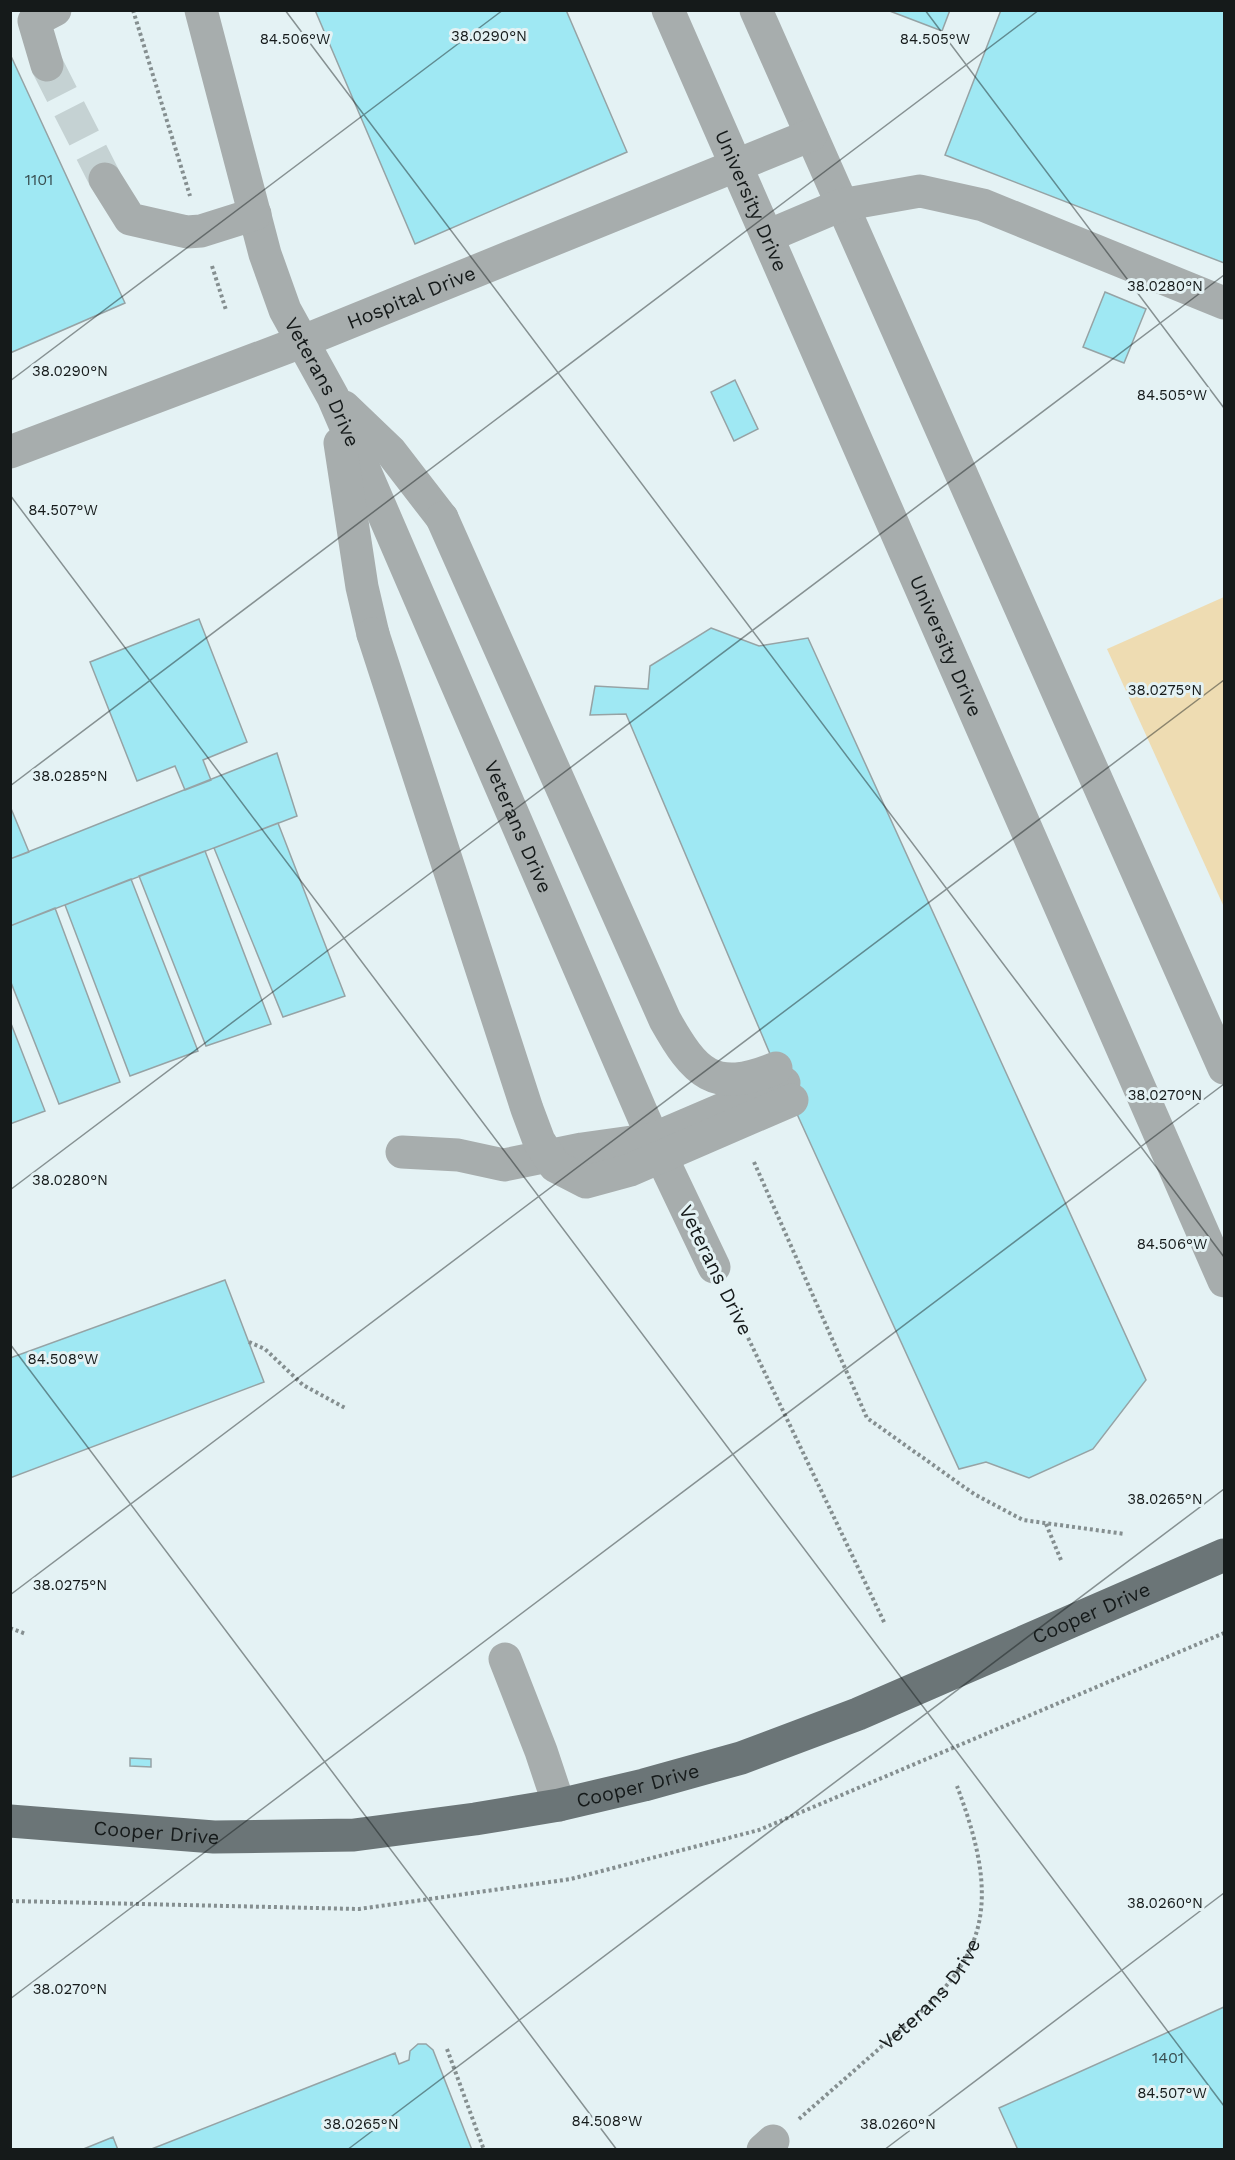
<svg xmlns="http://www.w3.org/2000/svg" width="1235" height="2160" font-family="'Work Sans',sans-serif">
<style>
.green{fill:#eedcb2}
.building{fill:#9fe8f3;stroke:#96a3a5;stroke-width:1.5}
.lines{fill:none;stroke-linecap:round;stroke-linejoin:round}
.minor-tunnel{stroke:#c5d2d3;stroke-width:33;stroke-dasharray:33 16;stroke-linecap:butt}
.path{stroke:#858f90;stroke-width:4;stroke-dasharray:3 3;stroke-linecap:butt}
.minor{stroke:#a7adad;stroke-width:33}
.major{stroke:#6b7577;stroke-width:33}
.minor-bridge{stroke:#a7adad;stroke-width:33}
.ticks{fill:none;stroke:#151a1a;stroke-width:1.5;stroke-opacity:0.45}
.labels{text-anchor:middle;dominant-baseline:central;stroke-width:6;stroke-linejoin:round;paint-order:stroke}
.number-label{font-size:16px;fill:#384e50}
.street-label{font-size:20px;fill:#151a1a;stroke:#e4f2f4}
.ticks-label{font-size:15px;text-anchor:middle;fill:#151a1a;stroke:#e4f2f4;stroke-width:6;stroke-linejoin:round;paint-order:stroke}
</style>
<rect width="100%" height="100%" fill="#e4f2f4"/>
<path class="green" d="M 1224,597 L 1224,907 L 1107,649 Z"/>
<path class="building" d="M 315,10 L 566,10 L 627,152 L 415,244 Z
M 887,10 L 950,10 L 942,31 Z
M 1001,10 L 1224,10 L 1224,263 L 945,155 Z
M 10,54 L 125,303 L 10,353 Z
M 1105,292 L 1146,309 L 1124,363 L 1083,347 Z
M 735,380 L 758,429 L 734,441 L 711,392 Z
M 199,619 L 247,742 L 203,760 L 211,780 L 185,790 L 175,766 L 137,781 L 90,662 Z
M 711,628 L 759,646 L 808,638 L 1146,1380 L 1093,1449 L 1029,1478 L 986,1462 L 959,1469 L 776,1068 L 626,714 L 590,715 L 595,686 L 648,689 L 650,666 Z
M 277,753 L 297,816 L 10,926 L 10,859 Z
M 10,806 L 29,852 L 10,859 Z
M 278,823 L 345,996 L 283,1017 L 214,848 Z
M 205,851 L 271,1024 L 206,1046 L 139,876 Z
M 131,879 L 198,1051 L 130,1076 L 65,905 Z
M 55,908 L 120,1082 L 59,1104 L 10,980 L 10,926 Z
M 10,1021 L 45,1111 L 10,1124 Z
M 225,1280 L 264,1382 L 10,1478 L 10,1358 Z
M 130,1758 L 151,1759 L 151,1767 L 130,1766 Z
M 1224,2007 L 1224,2150 L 1018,2150 L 999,2108 Z
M 418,2044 L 426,2044 L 433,2050 L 472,2150 L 149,2150 L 395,2053 L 399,2064 L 409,2060 L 410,2051 Z
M 113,2137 L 118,2150 L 81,2150 Z"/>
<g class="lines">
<path class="minor-tunnel" d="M 47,65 L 105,179"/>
<g class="path">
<path d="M 133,10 L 190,196"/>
<path d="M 212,266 L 226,310"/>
<path d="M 754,1162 L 867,1418 L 974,1494 L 1023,1520 L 1125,1534"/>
<path d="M 730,1300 L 885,1624"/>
<path d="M 249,1342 L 265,1349 L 303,1385 L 347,1409"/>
<path d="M 1046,1524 L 1061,1560"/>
<path d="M 10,1628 L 26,1634"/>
<path d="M 10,1901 L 359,1909 L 571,1879 L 759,1830 L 1224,1633"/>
<path d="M 447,2049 L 484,2150"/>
<path id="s1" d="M 799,2119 C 826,2095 854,2071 881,2047 C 917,2015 959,1984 975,1937 C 992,1888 974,1832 957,1786"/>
</g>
<g class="minor">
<path id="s2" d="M 201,10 L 265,254 L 285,310 L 333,397 L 653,1139 L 714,1267"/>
<path id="s3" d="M 668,10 L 1224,1281"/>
<path d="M 756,10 L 1224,1068"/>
<path d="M 47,65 L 34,21 L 55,10"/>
<path d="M 105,179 L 130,219 L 187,232 L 201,231 L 255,214"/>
<path d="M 768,236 L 841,205 L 920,191 L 983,205 L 1224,303"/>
<path d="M 344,407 L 391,452 L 442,518"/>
<path d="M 340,443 L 362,587 L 373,634"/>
<path id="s4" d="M 10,452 L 301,342 L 811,135"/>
<path d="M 402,1152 L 458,1155 L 504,1165 L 582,1149 L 653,1139 L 784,1083"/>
<path d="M 505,1659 L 541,1751 L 559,1805"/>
<path d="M 763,2150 L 773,2141"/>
</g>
<path class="major" id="s5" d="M 10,1821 L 214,1837 L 354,1835 L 475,1819 L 559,1805 L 644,1785 L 741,1758 L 858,1714 L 1224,1555"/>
<path class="minor-bridge" d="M 442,518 L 665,1020 C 695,1073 713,1094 776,1068
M 373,634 L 527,1109 L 539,1141 L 555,1166 L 586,1182 L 630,1170 L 792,1100"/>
</g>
<path class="ticks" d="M 285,10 L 1224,1257M 925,10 L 1224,408M 10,381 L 503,10M 10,495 L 1224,2106M 10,786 L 1039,10M 10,1190 L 1224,275M 10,1344 L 617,2150M 10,1595 L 1224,680M 10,1999 L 1224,1084M 347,2150 L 1224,1489M 884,2150 L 1224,1893"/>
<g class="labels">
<g class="number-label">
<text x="39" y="179">1101</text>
<text x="1168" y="2057">1401</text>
</g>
<g class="street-label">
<text stroke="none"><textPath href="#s3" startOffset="208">University Drive</textPath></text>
<text stroke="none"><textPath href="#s4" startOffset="430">Hospital Drive</textPath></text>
<text stroke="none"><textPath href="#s2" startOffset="393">Veterans Drive</textPath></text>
<text stroke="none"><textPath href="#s3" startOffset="694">University Drive</textPath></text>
<text stroke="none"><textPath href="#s2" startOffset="879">Veterans Drive</textPath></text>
<text transform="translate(716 1270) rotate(64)">Veterans Drive</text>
<text stroke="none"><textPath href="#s5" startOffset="1119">Cooper Drive</textPath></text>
<text stroke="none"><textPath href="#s5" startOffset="633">Cooper Drive</textPath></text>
<text stroke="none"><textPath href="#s5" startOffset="147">Cooper Drive</textPath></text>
<text stroke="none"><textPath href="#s1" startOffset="182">Veterans Drive</textPath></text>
</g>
</g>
<g class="ticks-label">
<text x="489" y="41">38.0290°N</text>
<text x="295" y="44">84.506°W</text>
<text x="935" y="44">84.505°W</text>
<text x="1165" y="291">38.0280°N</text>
<text x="70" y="376">38.0290°N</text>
<text x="1172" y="400">84.505°W</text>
<text x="63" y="515">84.507°W</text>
<text x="1165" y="695">38.0275°N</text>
<text x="70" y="781">38.0285°N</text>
<text x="1165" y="1100">38.0270°N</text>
<text x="70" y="1185">38.0280°N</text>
<text x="1172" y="1249">84.506°W</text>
<text x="63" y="1364">84.508°W</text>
<text x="1165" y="1504">38.0265°N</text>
<text x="70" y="1590">38.0275°N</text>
<text x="1165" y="1908">38.0260°N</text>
<text x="70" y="1994">38.0270°N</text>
<text x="1172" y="2098">84.507°W</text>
<text x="607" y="2126">84.508°W</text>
<text x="361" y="2129">38.0265°N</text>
<text x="898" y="2129">38.0260°N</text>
</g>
<rect width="1235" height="2160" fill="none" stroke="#151a1a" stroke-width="24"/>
</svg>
